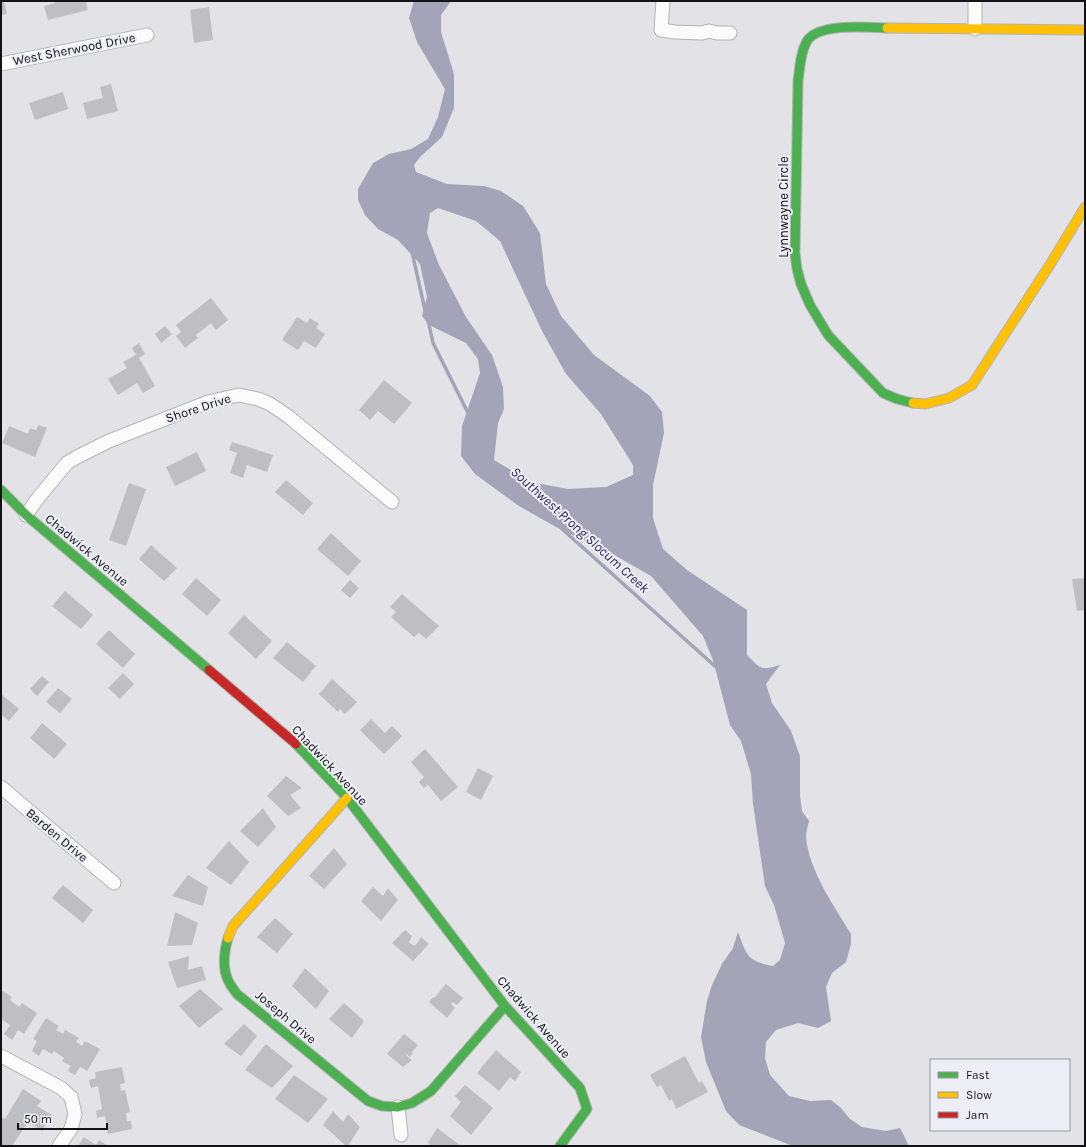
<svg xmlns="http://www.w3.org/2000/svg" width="1086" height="1147" font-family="Karla,sans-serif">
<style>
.water{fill:#a4a3b7;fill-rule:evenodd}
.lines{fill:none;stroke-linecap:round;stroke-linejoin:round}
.stream{stroke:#a4a3b7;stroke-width:3.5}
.building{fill:#bfbfc3}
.street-casing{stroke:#b3b3b6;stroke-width:15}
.fast-casing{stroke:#b3b3b6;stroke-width:11}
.slow-casing{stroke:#b3b3b6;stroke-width:11}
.jam-casing{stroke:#b3b3b6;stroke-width:11}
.street{stroke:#fbfbfb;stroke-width:13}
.fast{stroke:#4caf50;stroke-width:9}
.slow{stroke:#ffc107;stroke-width:9}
.jam{stroke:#c62828;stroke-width:9}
.labels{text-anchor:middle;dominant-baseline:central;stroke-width:4;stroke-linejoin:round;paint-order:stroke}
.street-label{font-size:13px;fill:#131316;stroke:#ededf6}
.water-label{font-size:14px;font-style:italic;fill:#2f2951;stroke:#ededf6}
</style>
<rect width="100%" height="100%" fill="#e2e2e7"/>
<path class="water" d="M 414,1 L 451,1 L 441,15 L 441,32 L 454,74 L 454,108 L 442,137 L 420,157 L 414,165 L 416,172 L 447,184 L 484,186 L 501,191 L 523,206 L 540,233 L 546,284 L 561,316 L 594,355 L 650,396 L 662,412 L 664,433 L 653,485 L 653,518 L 663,549 L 687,570 L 747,610 L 747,655 C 761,669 760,671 780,665 L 766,684 L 772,703 L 791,731 L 800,756 L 800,795 L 802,811 L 809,821 C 808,826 806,831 806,836 C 808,869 834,906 851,934 L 851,944 L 846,962 L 832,973 L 826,987 L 831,1021 L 818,1028 L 798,1023 L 776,1030 L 766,1042 L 765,1058 L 770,1075 L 789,1096 L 810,1101 L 831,1100 L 840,1107 L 850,1119 L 862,1127 L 886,1131 L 900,1128 L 909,1146 L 793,1146 L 739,1125 L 726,1111 L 706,1062 L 701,1037 L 707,1001 L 712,985 L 722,964 L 733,948 L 738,932 C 747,956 747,961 773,966 L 780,960 L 785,943 L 774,905 L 765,886 L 753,804 L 751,774 L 741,741 L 730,725 L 713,660 L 703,636 L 651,576 L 611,553 L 556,527 L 519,506 L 475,474 L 461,456 L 462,426 L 480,373 L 478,359 L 466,343 L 429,325 L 422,316 L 427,297 L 420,264 L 398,240 L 378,229 L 365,215 L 358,200 L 358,189 L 373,163 L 389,154 L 411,149 L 428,139 L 438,117 L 445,89 L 417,42 L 409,18 ZM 438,208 L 476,221 L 500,241 L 542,331 L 566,374 L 601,414 L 633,465 L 633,475 L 606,487 L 568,489 L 536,483 L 521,476 L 494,460 L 498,423 L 504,409 L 503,387 L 492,355 L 466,317 L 439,265 L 427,233 L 430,213 Z"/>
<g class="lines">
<path class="stream" d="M 412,252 L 425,310
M 428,320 L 433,343 L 469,415
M 561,528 L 717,668"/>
</g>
<path class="building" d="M 1,1 L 4,1 L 7,14 L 1,15 Z
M 54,1 L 86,1 L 88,10 L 48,20 L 44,6 L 55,3 Z
M 209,7 L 213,40 L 194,43 L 190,10 Z
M 111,84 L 118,111 L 87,119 L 83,103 L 103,98 L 100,87 Z
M 63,92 L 68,109 L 35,120 L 29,103 Z
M 211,298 L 228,320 L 216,330 L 211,323 L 196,335 L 198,338 L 185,348 L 176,336 L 181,332 L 176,325 Z
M 297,317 L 307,323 L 310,318 L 319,324 L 316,328 L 325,334 L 316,348 L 304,341 L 298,350 L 282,340 Z
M 165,326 L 172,334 L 161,343 L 155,334 Z
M 139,343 L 145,354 L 139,358 L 155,386 L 143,393 L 137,383 L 118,395 L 108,379 L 127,368 L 123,362 L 136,355 L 132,348 Z
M 384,380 L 412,403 L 394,424 L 378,411 L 370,420 L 359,410 Z
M 39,425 L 47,428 L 35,457 L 2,443 L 9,426 L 28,434 L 30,428 L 36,430 Z
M 232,442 L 273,455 L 267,472 L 247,465 L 243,478 L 230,473 L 237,453 L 229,450 Z
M 197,452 L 206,471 L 175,486 L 166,467 Z
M 286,480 L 313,503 L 303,515 L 275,492 Z
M 129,483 L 146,489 L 126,546 L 109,540 Z
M 331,533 L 361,561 L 348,576 L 317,549 Z
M 151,545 L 177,568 L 164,581 L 139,559 Z
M 196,578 L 221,600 L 207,616 L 182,594 Z
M 1085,578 L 1085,610 L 1077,611 L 1072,579 Z
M 350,580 L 359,588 L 350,598 L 341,590 Z
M 65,591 L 93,615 L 81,629 L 52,606 Z
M 402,594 L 439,626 L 426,639 L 419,633 L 414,637 L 391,617 L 396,612 L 390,607 Z
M 244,615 L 272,641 L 256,659 L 228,633 Z
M 109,630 L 135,654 L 123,668 L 96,644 Z
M 287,642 L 316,666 L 303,682 L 273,658 Z
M 123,673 L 134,684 L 120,699 L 108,688 Z
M 42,676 L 49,682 L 37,696 L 30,689 Z
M 332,679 L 357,702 L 345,714 L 340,709 L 338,712 L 319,694 Z
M 58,688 L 72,699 L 60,713 L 46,702 Z
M 1,694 L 19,709 L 9,721 L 1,714 Z
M 371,719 L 385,733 L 392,726 L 402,736 L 384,754 L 360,730 Z
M 42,723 L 67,744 L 54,759 L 30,738 Z
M 425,749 L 458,787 L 441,801 L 428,785 L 424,788 L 419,782 L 424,777 L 411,762 Z
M 478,768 L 493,776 L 481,800 L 466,792 Z
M 286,776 L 302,788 L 290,795 L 301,808 L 288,816 L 267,796 Z
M 263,808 L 276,827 L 258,847 L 240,831 Z
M 229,841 L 249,862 L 231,885 L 206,868 Z
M 334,848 L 347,864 L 324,889 L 309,876 Z
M 188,875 L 208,887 L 203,906 L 172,896 Z
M 63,885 L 93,910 L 83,923 L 52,898 Z
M 373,887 L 383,896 L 388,888 L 398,900 L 381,921 L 361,901 Z
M 175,912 L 198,923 L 192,945 L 167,946 Z
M 275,918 L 293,934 L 277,953 L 257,937 Z
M 405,930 L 412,936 L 409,943 L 415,946 L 421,937 L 429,944 L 413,961 L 392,943 Z
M 189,956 L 188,970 L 202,966 L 206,980 L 177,988 L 168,962 Z
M 305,968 L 329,991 L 316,1009 L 292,986 Z
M 446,984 L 463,998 L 457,1005 L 453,1002 L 451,1004 L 455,1008 L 447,1018 L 429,1002 L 433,997 L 434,998 Z
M 200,989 L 223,1009 L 199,1028 L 179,1006 Z
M 1,990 L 12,997 L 10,1000 L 19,1007 L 22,1003 L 37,1013 L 24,1034 L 18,1030 L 12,1040 L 4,1034 L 10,1025 L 1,1019 Z
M 344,1003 L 364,1021 L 352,1038 L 329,1019 Z
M 46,1018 L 59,1026 L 56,1030 L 63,1034 L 65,1030 L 79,1038 L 76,1042 L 82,1046 L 85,1041 L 100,1049 L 87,1071 L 80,1067 L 75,1075 L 68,1071 L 71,1066 L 62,1061 L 64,1058 L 54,1051 L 52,1054 L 43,1049 L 39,1056 L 32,1051 L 37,1041 L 33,1039 Z
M 244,1024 L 257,1036 L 241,1056 L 224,1044 Z
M 404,1034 L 418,1045 L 412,1052 L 413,1053 L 410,1057 L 407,1054 L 406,1055 L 412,1060 L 403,1067 L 387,1054 Z
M 266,1044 L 293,1066 L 272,1088 L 245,1070 Z
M 496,1050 L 521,1072 L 515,1081 L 510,1077 L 499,1091 L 477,1073 Z
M 685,1056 L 699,1083 L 702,1081 L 708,1092 L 676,1109 L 672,1099 L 669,1101 L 661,1085 L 657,1087 L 650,1075 Z
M 122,1067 L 125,1083 L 120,1084 L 121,1091 L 125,1090 L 130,1112 L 126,1113 L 127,1121 L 131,1121 L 132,1129 L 108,1134 L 105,1116 L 97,1118 L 96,1111 L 102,1109 L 98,1086 L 91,1088 L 89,1080 L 96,1078 L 95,1072 Z
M 294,1075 L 328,1099 L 308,1123 L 275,1099 Z
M 465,1085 L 493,1108 L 471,1135 L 450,1116 L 461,1102 L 455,1096 Z
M 23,1089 L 41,1101 L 37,1106 L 52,1115 L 42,1131 L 28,1122 L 12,1146 L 1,1146 L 1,1117 L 5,1119 Z
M 333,1111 L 343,1122 L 348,1114 L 360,1127 L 348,1146 L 346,1146 L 323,1125 Z
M 437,1128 L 461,1146 L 432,1146 L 428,1143 Z
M 84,1137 L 96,1145 L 99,1140 L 108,1146 L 78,1146 Z"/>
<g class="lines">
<g class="street-casing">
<path id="street" d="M 663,1 L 661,30 L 675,32 L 702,33 L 709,31 L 717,33 L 730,33
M 975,29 L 975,1
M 1,64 L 147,35
M 26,515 L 38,498 L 67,463 L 77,457 L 109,441 L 208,402 L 239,395 L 258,399 L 270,404 L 289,417 L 392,502
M 1,787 L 114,883
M 1,1056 L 61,1088 L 71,1097 L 75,1114 L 71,1129 L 59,1146
M 398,1107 L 401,1135"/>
</g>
<g class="fast-casing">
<path id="fast" d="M 887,28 C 867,27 818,23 807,41 C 800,53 800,68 798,81 L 795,253 L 797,269 L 801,284 L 810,305 L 828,335 L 883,393 L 897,399 L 913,403
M 1,490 L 26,515 L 209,670
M 296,744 L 347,798 L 505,1006 L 580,1088 L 587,1109 L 560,1146
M 228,938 C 224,952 222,967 228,980 C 230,985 234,990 237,994 L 368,1101 L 382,1106 L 398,1107 L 412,1103 L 431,1091 L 505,1006"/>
</g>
<g class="slow-casing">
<path id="slow" d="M 887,28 L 1085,30
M 913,403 L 925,404 L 949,398 L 972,385 L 1051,263 L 1085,207
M 228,938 L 233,926 L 347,798"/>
</g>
<g class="jam-casing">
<path id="jam" d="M 209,670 L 296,744"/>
</g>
<use href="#street" class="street"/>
<use href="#fast" class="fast"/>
<use href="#slow" class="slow"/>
<use href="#jam" class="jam"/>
</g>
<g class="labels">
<g class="street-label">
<text transform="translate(74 49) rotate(-11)">West Sherwood Drive</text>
<text transform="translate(783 207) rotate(-90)">Lynnwayne Circle</text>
<text transform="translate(198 408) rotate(-18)">Shore Drive</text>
<text transform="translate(87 550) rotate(40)">Chadwick Avenue</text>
<text transform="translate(330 765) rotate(47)">Chadwick Avenue</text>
<text transform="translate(57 835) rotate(40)">Barden Drive</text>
<text transform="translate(286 1017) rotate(40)">Joseph Drive</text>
<text transform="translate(534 1017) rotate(49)">Chadwick Avenue</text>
</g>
<g class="water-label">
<text transform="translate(580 530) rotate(42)">Southwest Prong Slocum Creek</text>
</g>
</g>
<rect width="1086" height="1147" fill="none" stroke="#131316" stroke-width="4"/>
<rect x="930" y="1059" width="140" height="72" fill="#ededf6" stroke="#96969c"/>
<rect x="938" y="1072" width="20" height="6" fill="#4caf50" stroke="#96969c"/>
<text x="966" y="1079" font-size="12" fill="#131316">Fast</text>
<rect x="938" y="1092" width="20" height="6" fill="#ffc107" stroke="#96969c"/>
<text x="966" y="1099" font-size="12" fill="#131316">Slow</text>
<rect x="938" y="1112" width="20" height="6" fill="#c62828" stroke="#96969c"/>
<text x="966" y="1119" font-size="12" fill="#131316">Jam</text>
<path d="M18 1123v6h89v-6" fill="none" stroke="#131316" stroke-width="2"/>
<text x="24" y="1123" font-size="12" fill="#131316" stroke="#ededf6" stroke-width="3" paint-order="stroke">50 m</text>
</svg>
